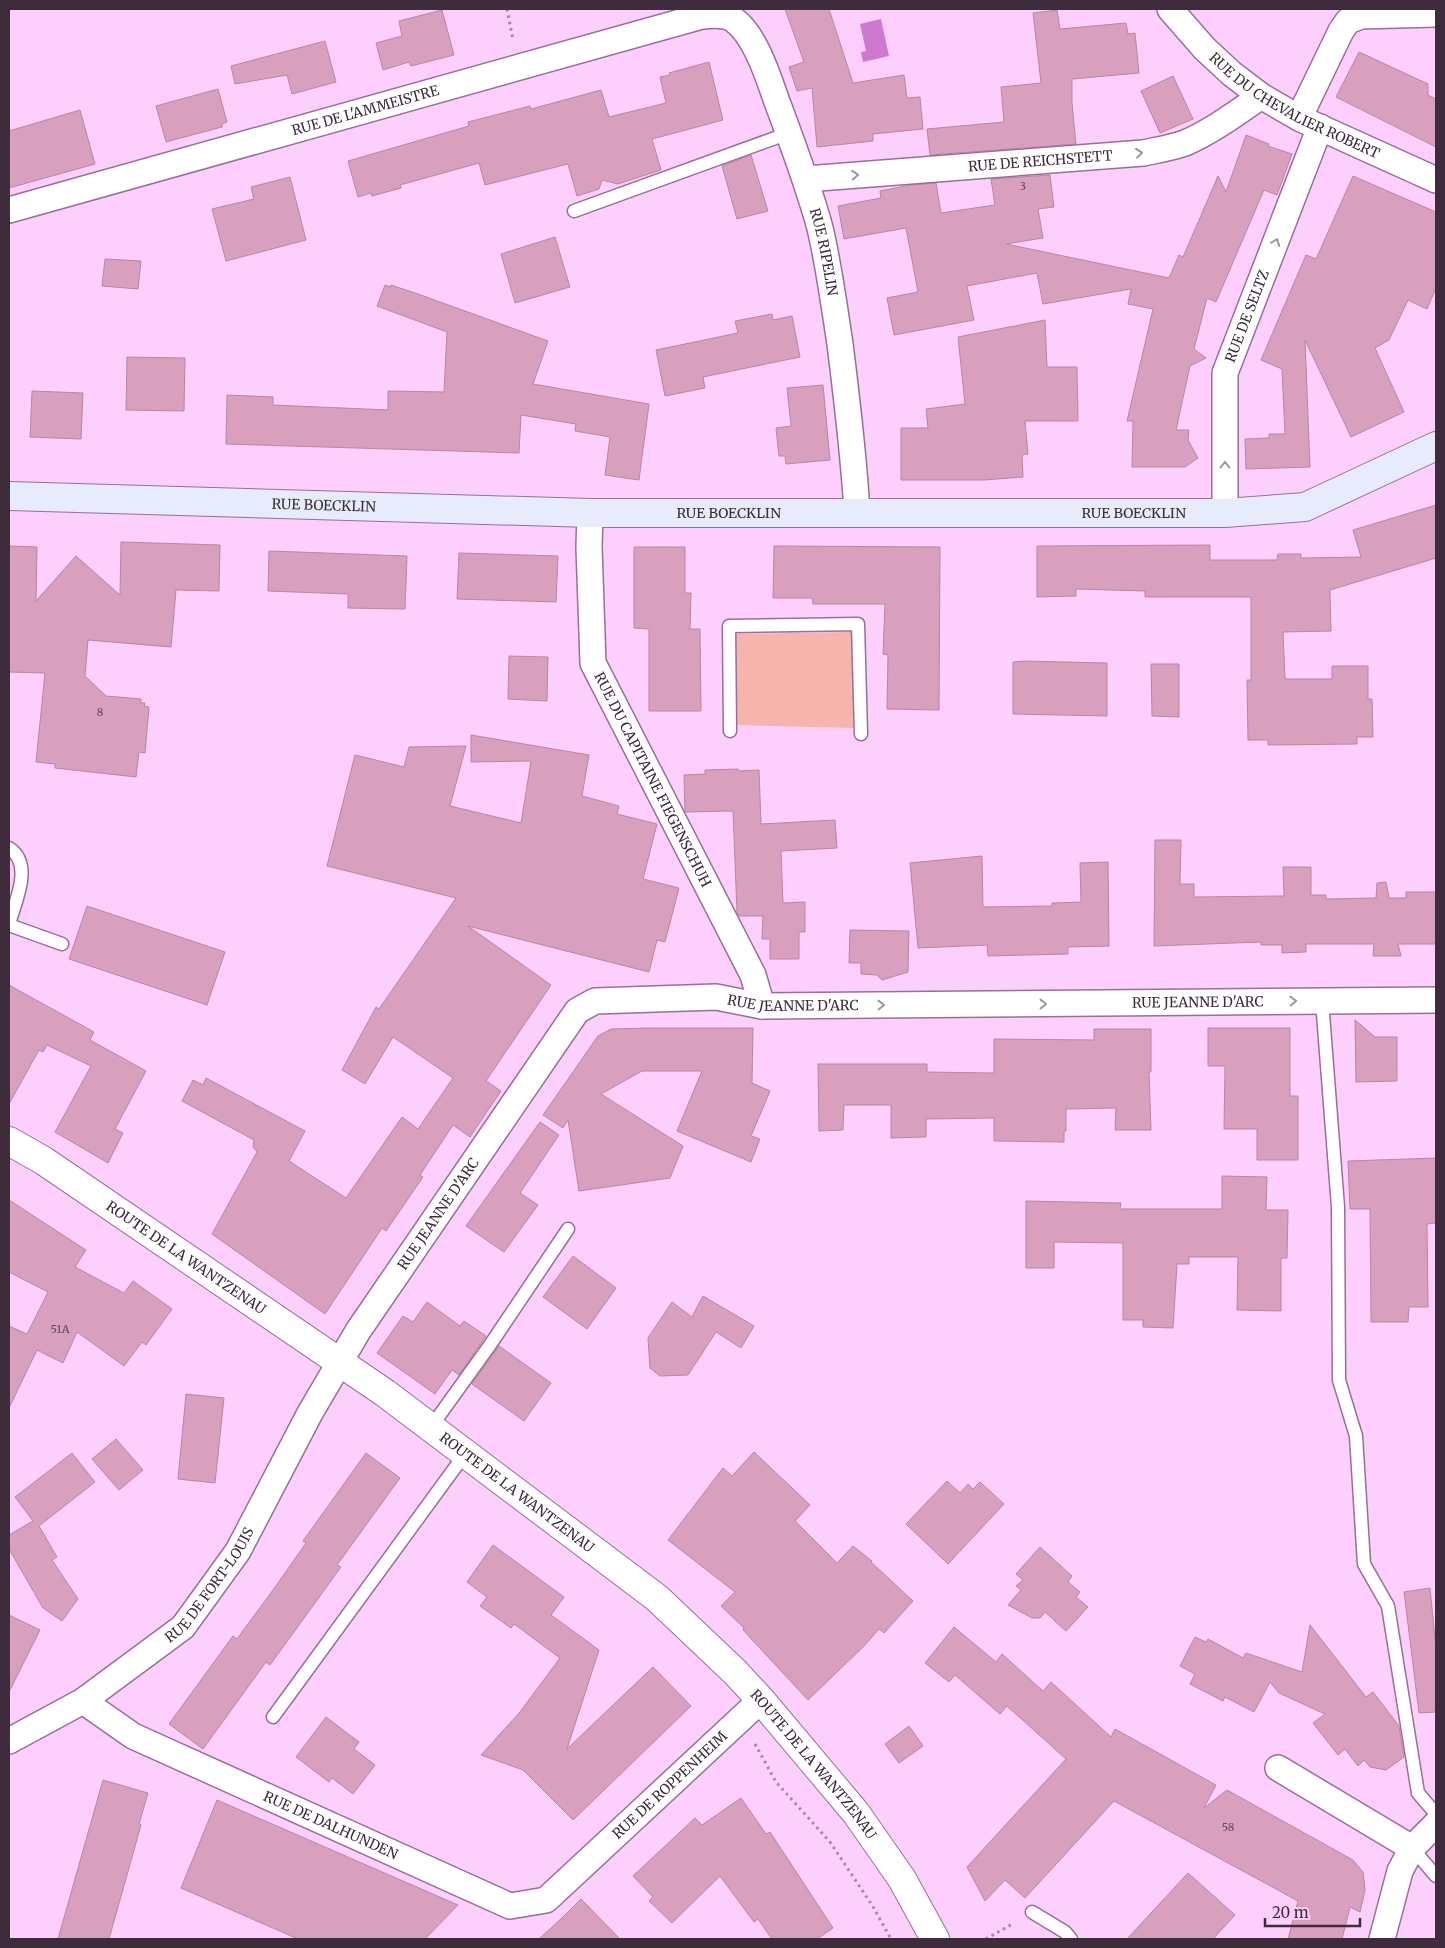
<svg xmlns="http://www.w3.org/2000/svg" width="1445" height="1948" font-family="Merriweather,serif">
<style>
.green{fill:#f5b4ac}
.water{fill:#ce79cf}
.building{fill:#d9a0be;stroke:#bc84a1}
.lines{fill:none;stroke-linecap:round;stroke-linejoin:round}
.service-casing{stroke:#986f98;stroke-width:15}
.minor-casing{stroke:#986f98;stroke-width:28}
.tertiary-casing{stroke:#986f98;stroke-width:30}
.secondary-casing{stroke:#986f98;stroke-width:30}
.path{stroke:#a786a7;stroke-width:3;stroke-dasharray:2.5 4;stroke-linecap:butt}
.service{stroke:#fff;stroke-width:12}
.minor{stroke:#fff;stroke-width:25}
.tertiary{stroke:#fff;stroke-width:28}
.secondary{stroke:#e6ecfb;stroke-width:28}
.oneway{stroke:#9e969e}
.labels{text-anchor:middle;dominant-baseline:central;stroke-width:4;stroke-linejoin:round;paint-order:stroke}
.number-label{font-size:11px;fill:#65495d}
.street-label{font-size:14px;fill:#3e2c3d;stroke:#fdcffd}
</style>
<rect width="100%" height="100%" fill="#fdcffd"/>
<path class="green" d="M 851,632 L 855,728 L 736,725 L 735,634 Z"/>
<path class="water" d="M 881,19 L 889,56 L 863,62 L 861,52 L 866,51 L 860,24 Z"/>
<path class="building" d="M 785,9 L 829,9 L 853,83 L 904,75 L 907,98 L 920,97 L 923,129 L 873,134 L 873,141 L 817,147 L 812,88 L 797,91 L 789,67 L 804,62 Z
M 442,10 L 454,55 L 411,66 L 409,62 L 383,70 L 376,43 L 402,36 L 399,21 Z
M 1057,10 L 1060,29 L 1126,23 L 1128,34 L 1135,33 L 1139,73 L 1072,79 L 1072,103 L 1076,144 L 930,155 L 927,129 L 1004,122 L 1001,87 L 1041,83 L 1033,13 Z
M 325,41 L 336,82 L 292,94 L 287,75 L 235,84 L 231,66 Z
M 1359,52 L 1428,84 L 1428,95 L 1436,99 L 1436,147 L 1336,97 Z
M 709,62 L 723,120 L 652,139 L 661,170 L 618,184 L 602,180 L 599,189 L 577,196 L 568,164 L 485,185 L 479,163 L 400,185 L 401,188 L 372,196 L 371,193 L 358,197 L 348,161 L 469,126 L 468,122 L 530,106 L 531,109 L 601,90 L 609,117 L 666,103 L 660,77 L 670,75 L 669,73 Z
M 1173,76 L 1193,119 L 1160,133 L 1141,91 Z
M 218,89 L 227,122 L 222,124 L 222,127 L 166,142 L 156,106 Z
M 80,110 L 95,164 L 9,188 L 9,131 Z
M 1246,135 L 1269,144 L 1268,146 L 1292,154 L 1277,195 L 1264,190 L 1216,302 L 1207,298 L 1194,349 L 1206,358 L 1190,366 L 1176,430 L 1189,430 L 1188,440 L 1198,458 L 1185,467 L 1132,467 L 1133,421 L 1127,421 L 1153,309 L 1128,304 L 1131,289 L 1043,304 L 1037,273 L 967,286 L 974,320 L 894,335 L 887,298 L 918,292 L 906,228 L 844,239 L 838,206 L 881,198 L 880,191 L 911,185 L 936,183 L 941,213 L 995,205 L 991,179 L 1050,175 L 1054,207 L 1038,209 L 1043,238 L 1006,244 L 1169,278 L 1179,255 L 1183,257 L 1218,176 L 1226,192 Z
M 751,155 L 768,211 L 737,219 L 722,166 Z
M 1353,176 L 1436,212 L 1436,288 L 1427,309 L 1408,300 L 1389,340 L 1375,348 L 1404,412 L 1351,437 L 1305,340 L 1310,467 L 1246,469 L 1245,439 L 1269,438 L 1269,434 L 1285,434 L 1282,369 L 1261,360 L 1306,255 L 1316,259 Z
M 290,177 L 306,240 L 226,261 L 212,209 L 254,199 L 251,187 Z
M 555,237 L 570,287 L 515,303 L 501,254 Z
M 105,259 L 141,261 L 138,289 L 102,286 Z
M 385,285 L 391,287 L 391,285 L 418,294 L 548,341 L 533,384 L 649,404 L 639,480 L 605,475 L 610,437 L 575,431 L 576,424 L 521,415 L 519,453 L 226,444 L 227,395 L 273,397 L 273,405 L 388,410 L 388,391 L 444,392 L 447,332 L 377,306 Z
M 772,314 L 773,320 L 792,316 L 800,357 L 703,377 L 705,388 L 665,396 L 656,350 L 738,333 L 735,321 Z
M 1045,320 L 1047,367 L 1077,367 L 1078,421 L 1025,421 L 1028,454 L 1022,455 L 1023,477 L 984,480 L 901,480 L 901,428 L 928,428 L 926,409 L 965,404 L 958,337 Z
M 127,357 L 185,358 L 184,411 L 126,410 Z
M 823,385 L 830,460 L 786,464 L 785,456 L 779,456 L 776,428 L 791,426 L 787,388 Z
M 32,391 L 83,393 L 81,439 L 30,437 Z
M 1436,505 L 1436,558 L 1330,590 L 1331,631 L 1283,632 L 1285,679 L 1332,679 L 1332,666 L 1368,666 L 1368,699 L 1372,699 L 1373,737 L 1357,737 L 1357,744 L 1268,745 L 1268,740 L 1248,740 L 1247,680 L 1251,680 L 1251,597 L 1145,597 L 1145,591 L 1076,589 L 1076,596 L 1037,597 L 1037,546 L 1210,545 L 1210,560 L 1277,560 L 1278,554 L 1301,554 L 1301,558 L 1361,557 L 1353,530 Z
M 121,542 L 220,545 L 219,591 L 176,590 L 171,647 L 88,640 L 85,676 L 106,696 L 141,699 L 141,703 L 145,703 L 144,706 L 149,707 L 145,753 L 139,752 L 136,777 L 55,768 L 55,764 L 36,762 L 45,673 L 9,672 L 9,546 L 37,547 L 36,601 L 76,556 L 120,595 Z
M 774,546 L 940,547 L 939,710 L 887,709 L 888,655 L 883,654 L 885,604 L 813,604 L 812,598 L 773,598 Z
M 634,547 L 685,547 L 685,593 L 691,593 L 690,629 L 700,629 L 701,711 L 649,711 L 649,629 L 634,628 Z
M 269,551 L 407,556 L 405,609 L 348,608 L 348,594 L 268,591 Z
M 459,553 L 558,556 L 556,602 L 457,599 Z
M 509,656 L 548,657 L 547,701 L 508,699 Z
M 1024,661 L 1107,663 L 1107,716 L 1013,714 L 1013,662 Z
M 1151,664 L 1179,664 L 1179,717 L 1152,716 Z
M 471,735 L 589,755 L 582,796 L 619,806 L 617,814 L 657,824 L 643,879 L 679,888 L 665,942 L 657,940 L 649,972 L 468,926 L 551,985 L 486,1081 L 501,1091 L 488,1110 L 470,1137 L 453,1125 L 420,1175 L 423,1177 L 386,1231 L 382,1228 L 325,1314 L 212,1234 L 257,1152 L 253,1147 L 254,1140 L 182,1101 L 193,1080 L 203,1085 L 206,1078 L 305,1131 L 289,1161 L 346,1198 L 402,1117 L 418,1129 L 453,1078 L 393,1037 L 365,1084 L 342,1070 L 376,1007 L 379,1009 L 456,898 L 327,866 L 355,755 L 404,767 L 409,747 L 466,746 L 450,806 L 521,823 L 531,761 L 471,762 Z
M 738,769 L 738,771 L 759,770 L 761,824 L 835,820 L 837,848 L 781,851 L 783,903 L 805,902 L 805,932 L 799,932 L 799,959 L 770,959 L 770,939 L 762,939 L 763,916 L 739,916 L 737,912 L 733,811 L 685,812 L 684,775 L 705,774 L 705,770 Z
M 1155,840 L 1181,840 L 1180,884 L 1194,884 L 1194,897 L 1284,896 L 1283,867 L 1311,867 L 1311,895 L 1326,895 L 1326,899 L 1376,898 L 1377,883 L 1386,882 L 1389,898 L 1406,898 L 1406,892 L 1436,892 L 1436,944 L 1398,944 L 1401,956 L 1373,956 L 1374,944 L 1306,944 L 1306,952 L 1282,953 L 1282,945 L 1261,945 L 1261,942 L 1154,946 Z
M 982,856 L 983,907 L 1052,906 L 1052,903 L 1081,902 L 1080,863 L 1108,862 L 1109,946 L 1068,947 L 1068,954 L 988,956 L 987,945 L 918,948 L 910,863 Z
M 87,906 L 225,952 L 207,1005 L 69,959 Z
M 850,930 L 909,931 L 908,972 L 882,980 L 877,975 L 861,974 L 861,963 L 849,963 Z
M 9,985 L 94,1032 L 90,1040 L 146,1071 L 115,1129 L 123,1133 L 108,1163 L 55,1132 L 91,1066 L 47,1045 L 43,1052 L 39,1050 L 9,1104 Z
M 1355,1020 L 1375,1037 L 1397,1037 L 1397,1081 L 1356,1082 Z
M 648,1028 L 753,1028 L 752,1083 L 770,1091 L 751,1136 L 760,1139 L 751,1162 L 677,1131 L 702,1071 L 642,1071 L 601,1094 L 683,1146 L 670,1178 L 579,1191 L 568,1120 L 563,1128 L 543,1115 L 598,1036 L 611,1029 Z
M 1208,1028 L 1290,1028 L 1290,1096 L 1298,1096 L 1298,1160 L 1257,1160 L 1257,1129 L 1224,1129 L 1225,1066 L 1208,1066 Z
M 1094,1029 L 1151,1029 L 1151,1072 L 1149,1072 L 1151,1130 L 1115,1130 L 1116,1108 L 1066,1109 L 1066,1131 L 1064,1131 L 1064,1142 L 994,1141 L 994,1118 L 926,1119 L 926,1137 L 891,1138 L 891,1105 L 844,1105 L 843,1130 L 819,1131 L 818,1064 L 927,1064 L 927,1072 L 994,1073 L 994,1039 L 1094,1040 Z
M 540,1122 L 559,1135 L 520,1193 L 538,1205 L 504,1252 L 466,1226 Z
M 1436,1158 L 1436,1223 L 1427,1224 L 1428,1307 L 1409,1307 L 1408,1322 L 1371,1322 L 1370,1209 L 1350,1209 L 1348,1161 Z
M 1222,1176 L 1267,1177 L 1266,1210 L 1288,1210 L 1287,1258 L 1281,1258 L 1281,1311 L 1237,1310 L 1238,1257 L 1189,1257 L 1189,1264 L 1177,1264 L 1173,1328 L 1143,1327 L 1143,1320 L 1123,1320 L 1123,1243 L 1054,1242 L 1054,1268 L 1026,1268 L 1026,1201 L 1121,1203 L 1120,1209 L 1222,1209 Z
M 9,1200 L 86,1250 L 75,1267 L 124,1293 L 133,1281 L 172,1309 L 146,1345 L 142,1342 L 124,1366 L 77,1332 L 63,1363 L 37,1350 L 9,1408 L 9,1326 L 27,1334 L 48,1292 L 9,1272 Z
M 573,1256 L 616,1288 L 587,1329 L 543,1297 Z
M 703,1296 L 754,1326 L 741,1348 L 716,1332 L 688,1375 L 660,1376 L 650,1368 L 648,1338 L 672,1302 L 692,1317 Z
M 427,1302 L 460,1326 L 464,1321 L 486,1336 L 459,1375 L 452,1370 L 435,1394 L 377,1353 L 403,1316 L 413,1322 Z
M 499,1346 L 551,1383 L 524,1421 L 472,1384 Z
M 186,1394 L 224,1398 L 215,1483 L 178,1479 Z
M 116,1439 L 143,1470 L 119,1490 L 92,1459 Z
M 754,1452 L 810,1505 L 795,1521 L 837,1563 L 853,1546 L 872,1561 L 871,1562 L 913,1601 L 884,1633 L 879,1629 L 864,1646 L 808,1700 L 743,1630 L 744,1628 L 721,1606 L 735,1592 L 668,1540 L 723,1468 L 732,1476 Z
M 72,1453 L 95,1482 L 39,1526 L 57,1557 L 52,1560 L 78,1599 L 62,1621 L 43,1608 L 9,1549 L 9,1535 L 33,1521 L 15,1497 Z
M 366,1453 L 400,1478 L 337,1565 L 341,1567 L 270,1665 L 266,1662 L 203,1749 L 169,1724 L 233,1636 L 237,1639 L 278,1583 L 306,1543 L 303,1541 Z
M 947,1481 L 960,1493 L 968,1484 L 973,1489 L 980,1482 L 1004,1504 L 948,1564 L 906,1524 Z
M 493,1545 L 564,1597 L 551,1615 L 599,1650 L 567,1749 L 653,1667 L 691,1706 L 573,1820 L 523,1770 L 481,1755 L 520,1712 L 560,1658 L 514,1624 L 511,1628 L 480,1606 L 487,1597 L 467,1582 Z
M 1040,1547 L 1072,1576 L 1068,1582 L 1080,1592 L 1076,1597 L 1088,1607 L 1066,1631 L 1045,1612 L 1040,1618 L 1032,1618 L 1008,1605 L 1021,1590 L 1016,1586 L 1023,1580 L 1016,1574 Z
M 1430,1588 L 1436,1648 L 1436,1712 L 1419,1713 L 1404,1592 Z
M 9,1615 L 40,1630 L 9,1692 Z
M 1310,1625 L 1366,1697 L 1373,1692 L 1399,1726 L 1404,1757 L 1386,1770 L 1370,1767 L 1364,1760 L 1358,1766 L 1345,1749 L 1338,1755 L 1313,1723 L 1325,1714 L 1279,1693 L 1270,1682 L 1254,1712 L 1225,1697 L 1223,1701 L 1190,1684 L 1195,1674 L 1180,1666 L 1195,1637 L 1206,1642 L 1208,1639 L 1243,1658 L 1246,1653 L 1302,1672 Z
M 954,1627 L 996,1662 L 1002,1654 L 1043,1691 L 1051,1682 L 1111,1737 L 1115,1729 L 1216,1785 L 1204,1808 L 1227,1790 L 1353,1860 L 1363,1872 L 1365,1890 L 1360,1912 L 1350,1907 L 1342,1939 L 1288,1939 L 1298,1901 L 1114,1801 L 1025,1898 L 1005,1880 L 985,1901 L 967,1867 L 1066,1759 L 1007,1706 L 1000,1714 L 955,1675 L 949,1682 L 925,1663 Z
M 326,1717 L 359,1742 L 354,1749 L 375,1765 L 353,1794 L 332,1778 L 329,1782 L 296,1757 Z
M 909,1726 L 923,1746 L 899,1763 L 885,1744 Z
M 103,1780 L 148,1793 L 139,1824 L 141,1825 L 109,1939 L 58,1939 Z
M 741,1798 L 766,1834 L 770,1832 L 833,1928 L 817,1939 L 772,1939 L 758,1919 L 754,1922 L 720,1876 L 672,1923 L 649,1901 L 653,1897 L 633,1876 L 695,1818 L 702,1825 Z
M 217,1800 L 458,1905 L 425,1939 L 298,1939 L 181,1888 Z
M 1188,1873 L 1235,1915 L 1213,1939 L 1127,1939 Z
M 581,1899 L 620,1939 L 539,1939 L 563,1917 Z"/>
<g class="lines">
<g class="service-casing">
<path id="service" d="M 574,211 L 789,133
M 730,731 L 729,626 L 858,624 L 861,734
M 9,848 C 34,864 15,902 9,924
M 9,925 L 62,944
M 1322,1001 L 1338,1207 L 1339,1380 L 1356,1436 L 1364,1564 L 1388,1606 L 1418,1793 L 1436,1814
M 431,1427 L 490,1345 L 568,1229
M 273,1717 L 465,1454
M 1412,1848 L 1436,1876
M 1032,1912 L 1065,1932 L 1071,1939"/>
</g>
<g class="minor-casing">
<g id="minor">
<path id="s1" d="M 1170,9 L 1205,49 L 1232,74 L 1261,96 L 1299,118 L 1436,180"/>
<path d="M 1299,118 L 1341,31 L 1348,21 L 1361,16 L 1436,14"/>
<path id="s2" d="M 806,179 L 1143,153 C 1157,150 1171,148 1185,143 C 1211,132 1238,112 1261,96"/>
<path id="s3" d="M 9,210 L 702,16 C 713,15 725,13 734,20 C 755,35 768,76 776,99 C 792,142 808,184 820,228 C 829,266 834,305 840,344 C 847,400 854,456 857,513"/>
<path id="s4" d="M 590,513 L 589,547 L 593,663 L 753,975 L 762,1006"/>
<path id="s5" d="M 1225,513 L 1225,373 L 1320,127"/>
<path id="s6" d="M 83,1701 L 133,1736 L 510,1906 L 546,1900 L 761,1700"/>
<path id="s7" d="M 9,1741 L 83,1701 L 183,1627 L 238,1551 L 310,1413 L 358,1331 L 577,1011 L 595,1001 L 716,997 L 762,1006 L 1436,1000"/>
<path d="M 1278,1768 L 1412,1848"/>
<path d="M 1382,1939 L 1400,1871 L 1412,1848 L 1436,1824"/>
</g>
</g>
<g class="tertiary-casing">
<g id="tertiary">
<path id="s8" d="M 9,1141 L 44,1161 L 385,1393 L 657,1598 L 735,1672 L 761,1700 L 856,1813 L 902,1879 L 935,1939"/>
</g>
</g>
<g class="secondary-casing">
<g id="secondary">
<path id="s9" d="M 9,496 L 590,513 L 1225,513 L 1305,507 L 1436,446"/>
</g>
</g>
<path class="path" d="M 507,9 L 513,40
M 755,1744 L 776,1782 L 830,1842 L 872,1905 L 891,1939
M 986,1939 L 1014,1923"/>
<use href="#service" class="service"/>
<use href="#minor" class="minor"/>
<use href="#tertiary" class="tertiary"/>
<use href="#secondary" class="secondary"/>
</g>
<defs><path id="oneway-chevron" d="M-2-3.5L2.5 0L-2 3.5" fill="none" stroke-width="1.6" stroke-linecap="round" stroke-linejoin="round" transform="scale(1.25)"/></defs>
<g class="oneway">
<use href="#oneway-chevron" transform="translate(1139 153) rotate(-6)"/>
<use href="#oneway-chevron" transform="translate(855 175) rotate(-4)"/>
<use href="#oneway-chevron" transform="translate(1276 242) rotate(-69)"/>
<use href="#oneway-chevron" transform="translate(1225 465) rotate(-90)"/>
<use href="#oneway-chevron" transform="translate(1293 1001) rotate(-1)"/>
<use href="#oneway-chevron" transform="translate(1043 1004) rotate(-1)"/>
<use href="#oneway-chevron" transform="translate(881 1005) rotate(-1)"/>
</g>
<g class="labels">
<g class="number-label">
<text x="1023" y="186">3</text>
<text x="100" y="712">8</text>
<text x="60" y="1329">51A</text>
<text x="1228" y="1827">58</text>
</g>
<g class="street-label">
<text stroke="none"><textPath href="#s1" startOffset="160">RUE DU CHEVALIER ROBERT</textPath></text>
<text stroke="none"><textPath href="#s3" startOffset="370">RUE DE L'AMMEISTRE</textPath></text>
<text stroke="none"><textPath href="#s2" startOffset="235">RUE DE REICHSTETT</textPath></text>
<text stroke="none"><textPath href="#s3" startOffset="1004">RUE RIPELIN</textPath></text>
<text stroke="none"><textPath href="#s5" startOffset="201">RUE DE SELTZ</textPath></text>
<text stroke="none"><textPath href="#s9" startOffset="315">RUE BOECKLIN</textPath></text>
<text stroke="none"><textPath href="#s9" startOffset="720">RUE BOECKLIN</textPath></text>
<text stroke="none"><textPath href="#s9" startOffset="1125">RUE BOECKLIN</textPath></text>
<text stroke="none"><textPath href="#s4" startOffset="281">RUE DU CAPITAINE FIEGENSCHUH</textPath></text>
<text stroke="none"><textPath href="#s7" startOffset="1160">RUE JEANNE D'ARC</textPath></text>
<text stroke="none"><textPath href="#s7" startOffset="1565">RUE JEANNE D'ARC</textPath></text>
<text stroke="none"><textPath href="#s7" startOffset="695">RUE JEANNE D'ARC</textPath></text>
<text stroke="none"><textPath href="#s8" startOffset="212">ROUTE DE LA WANTZENAU</textPath></text>
<text stroke="none"><textPath href="#s8" startOffset="618">ROUTE DE LA WANTZENAU</textPath></text>
<text stroke="none"><textPath href="#s7" startOffset="258">RUE DE FORT-LOUIS</textPath></text>
<text stroke="none"><textPath href="#s8" startOffset="1022">ROUTE DE LA WANTZENAU</textPath></text>
<text stroke="none"><textPath href="#s6" startOffset="680">RUE DE ROPPENHEIM</textPath></text>
<text stroke="none"><textPath href="#s6" startOffset="278">RUE DE DALHUNDEN</textPath></text>
</g>
</g>
<rect width="1445" height="1948" fill="none" stroke="#3e2c3d" stroke-width="20"/>
<path d="M1265 1918v8h95v-8" fill="none" stroke="#3e2c3d" stroke-width="2.5"/>
<text x="1272" y="1918" font-size="15" fill="#3e2c3d" stroke="#fdcffd" stroke-width="4" paint-order="stroke">20 m</text>
</svg>
